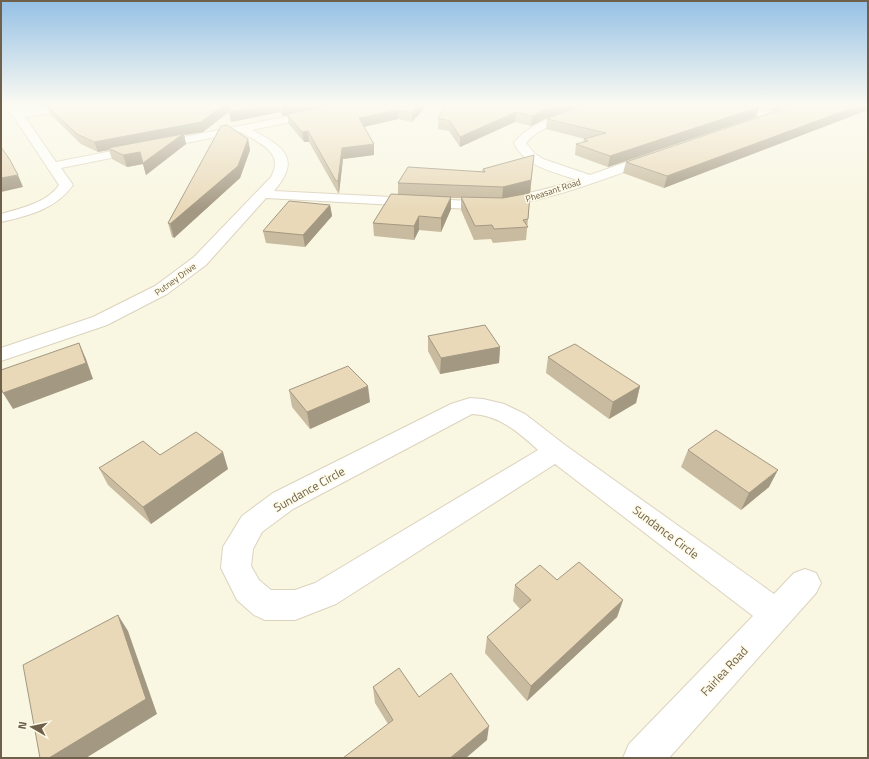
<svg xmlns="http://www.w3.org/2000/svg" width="869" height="759" font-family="'Titillium Web',sans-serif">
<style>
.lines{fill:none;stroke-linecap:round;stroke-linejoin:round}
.street-casing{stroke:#dcd3be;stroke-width:2}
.street{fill:#fff;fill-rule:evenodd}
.wall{fill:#c8bb9f}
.shaded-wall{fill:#a39882}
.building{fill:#e9d9b9;stroke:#a39882}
.labels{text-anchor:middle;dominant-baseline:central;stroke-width:3;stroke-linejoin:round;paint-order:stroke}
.far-street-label{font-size:9px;fill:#6e604b;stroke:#fdfae7}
.near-street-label{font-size:12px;fill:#6e604b;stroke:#fdfae7}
</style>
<rect width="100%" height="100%" fill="#f9f6e1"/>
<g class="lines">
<g class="street-casing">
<path id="street" d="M 1,104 L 10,104 L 20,112 L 78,104 L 104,104 L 99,107 L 25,117 L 56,162 L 351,104 L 370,104 L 365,107 L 252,130 C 282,146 303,158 274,191 L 470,201 C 508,199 542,191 577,180 C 555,172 525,167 514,143 C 531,119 585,104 613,104 L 611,106 C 587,113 541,123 526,143 L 534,153 L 543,159 L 590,175 L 649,154 L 653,153 L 659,157 L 657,160 C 596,182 536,207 470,209 L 266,198 L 206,265 L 167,294 L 107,325 L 1,361 L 1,348 L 93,317 L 155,286 L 194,257 L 271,177 C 285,152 259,143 241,132 L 61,168 L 73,185 C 56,209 28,216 1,222 L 1,214 C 21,208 47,203 59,185 L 14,117 L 1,106 Z
M 719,104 L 735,104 L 775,114 L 776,116 L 771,119 L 721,106 Z
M 470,398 L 483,399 L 504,404 L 525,414 L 565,445 L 774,594 L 794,573 L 805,569 L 816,573 L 821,583 L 816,593 L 669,758 L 623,758 L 629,744 L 753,616 L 555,464 L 336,604 L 295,620 L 265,620 L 254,615 L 237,600 L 221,568 L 223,547 L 242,516 L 273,493 L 451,404 ZM 472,414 C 499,415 518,432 538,450 L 315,583 L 295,590 L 271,590 L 259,580 L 251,566 L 253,549 L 262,532 L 293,509 Z"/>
</g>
<use href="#street" class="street"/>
</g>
<path class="wall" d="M 39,104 L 428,104 L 412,122 L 398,119 L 364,127 L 374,144 L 374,155 L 343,159 L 339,193 L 338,193 L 309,142 L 304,142 L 289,124 L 287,115 L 283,116 L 280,112 L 231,122 L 229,112 L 203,132 L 184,135 L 186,144 L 146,175 L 143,164 L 127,167 L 112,159 L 109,150 L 98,152 L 81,144 L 51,115 L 47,107 L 43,107 Z
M 447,104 L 794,104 L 772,111 L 759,108 L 756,117 L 608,167 L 575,155 L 576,144 L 583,142 L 584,139 L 585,139 L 546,129 L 547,119 L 582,107 L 573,109 L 545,119 L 531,126 L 515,122 L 460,147 L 449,131 L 438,129 L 438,118 Z
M 797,104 L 664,188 L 623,173 L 626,162 Z
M 248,139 L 250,150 L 240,178 L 174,238 L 172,237 L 168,223 Z
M 534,155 L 526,240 L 493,243 L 491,239 L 474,240 L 461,210 L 461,198 L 451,198 L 451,209 L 441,232 L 419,230 L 414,240 L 374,236 L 373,223 L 398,194 L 398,183 L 482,172 L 483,169 Z
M 330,205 L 332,216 L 305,247 L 266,243 L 263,231 Z
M 428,336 L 500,347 L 499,363 L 440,374 L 428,351 Z
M 548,357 L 640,386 L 636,403 L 609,419 L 546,373 Z
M 289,390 L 370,402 L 310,429 L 292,407 Z
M 688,450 L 769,487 L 741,510 L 681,467 Z
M 160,455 L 228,469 L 151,524 L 108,485 L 99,468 Z
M 557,580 L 623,600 L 617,617 L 527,701 L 485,653 L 487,637 L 520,609 L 513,601 L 515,585 Z
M 373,687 L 419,697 L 487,740 L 388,724 L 375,703 Z"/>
<path class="shaded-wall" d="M 41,104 L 67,104 L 47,106 L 47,107 L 43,107 Z
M 225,104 L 239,104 L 203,132 L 184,135 L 186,144 L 146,175 L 143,164 L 127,167 L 123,155 L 180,136 L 108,148 L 109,150 L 98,152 L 94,142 Z
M 272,104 L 279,104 L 280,112 L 231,122 L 229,112 Z
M 294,104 L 343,104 L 283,116 L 281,106 Z
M 419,104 L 428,104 L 412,122 L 412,113 Z
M 560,104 L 597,104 L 573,109 L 545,119 L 531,126 L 532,116 L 546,109 Z
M 774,104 L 794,104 L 772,111 Z
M 863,104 L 868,104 L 868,110 L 664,188 L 667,176 Z
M 759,107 L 756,117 L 608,167 L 610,156 Z
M 398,110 L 398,119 L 359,128 L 359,118 Z
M 516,112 L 515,122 L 460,147 L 460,137 Z
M 308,131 L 309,142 L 304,142 L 302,132 Z
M 248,139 L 250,150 L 240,178 L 174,238 L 170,224 Z
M 374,144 L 374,155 L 343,159 L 339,193 L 338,181 L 342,148 Z
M 18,175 L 23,187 L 1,192 L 1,178 Z
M 531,180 L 530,193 L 502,200 L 503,187 Z
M 451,197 L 451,209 L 441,232 L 441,218 Z
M 330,205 L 332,216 L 305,247 L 303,235 Z
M 419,216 L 419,230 L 414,240 L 414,226 Z
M 79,343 L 86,359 L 93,379 L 13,409 L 3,393 Z
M 500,347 L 499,363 L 440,374 L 441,358 Z
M 368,386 L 370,402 L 310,429 L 307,412 Z
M 640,386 L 636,403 L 609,419 L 613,402 Z
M 223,452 L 228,469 L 151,524 L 143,507 Z
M 778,470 L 769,487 L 741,510 L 749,493 Z
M 623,600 L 617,617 L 527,701 L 531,686 Z
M 118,615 L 128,631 L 157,714 L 86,758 L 49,758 Z
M 489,726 L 487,740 L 466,758 L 450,758 Z"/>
<path class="building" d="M 59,104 L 225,104 L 201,122 L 94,142 L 77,134 L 47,106 Z
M 233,104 L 272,104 L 229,112 Z
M 279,104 L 294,104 L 281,106 Z
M 340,104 L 419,104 L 412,113 L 398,110 L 359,118 L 374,144 L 342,148 L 338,181 L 336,181 L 308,131 L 302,132 L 287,114 Z
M 447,104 L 560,104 L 546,109 L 532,116 L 516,112 L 460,137 L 450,121 L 438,118 Z
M 592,104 L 746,104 L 759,107 L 610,156 L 576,144 L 588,141 L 584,139 L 606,133 L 547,119 L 567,111 Z
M 797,104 L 863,104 L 667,176 L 626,162 Z
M 227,125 L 248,139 L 238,166 L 170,224 L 168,223 L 221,126 Z
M 183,134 L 143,163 L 140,152 L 123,155 L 108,148 Z
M 1,147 L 10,160 L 18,175 L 1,178 Z
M 534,155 L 531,180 L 503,187 L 398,183 L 408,167 L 485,172 L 483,169 Z
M 530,193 L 528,219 L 523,220 L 528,227 L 494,229 L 492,225 L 475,226 L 461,197 L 503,198 Z
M 391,194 L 451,197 L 441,218 L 419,216 L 414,226 L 373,223 Z
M 289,201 L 330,205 L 303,235 L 263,231 Z
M 485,325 L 500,347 L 441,358 L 428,336 Z
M 79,343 L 86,363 L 3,393 L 1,388 L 1,370 Z
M 575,344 L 640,386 L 613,402 L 548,357 Z
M 348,366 L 368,386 L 307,412 L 289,390 Z
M 716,430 L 778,470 L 749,493 L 688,450 Z
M 196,432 L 223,452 L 143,507 L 99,468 L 143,441 L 160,455 Z
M 579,562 L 623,600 L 531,686 L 487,637 L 531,600 L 515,585 L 540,565 L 557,580 Z
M 118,615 L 146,699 L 49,758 L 40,758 L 23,665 Z
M 399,668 L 419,697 L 451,673 L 489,726 L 450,758 L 343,758 L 393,720 L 373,687 Z"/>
<linearGradient id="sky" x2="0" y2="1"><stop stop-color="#95c0e5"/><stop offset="0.5" stop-color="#fcfbf2"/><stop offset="1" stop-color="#fcfbf2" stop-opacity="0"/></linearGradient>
<rect width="869" height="210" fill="url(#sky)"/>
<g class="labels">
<g class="far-street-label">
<text transform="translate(553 190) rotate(-18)">Pheasant Road</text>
<text transform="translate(175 279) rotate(-36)">Putney Drive</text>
</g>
<g class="near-street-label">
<text transform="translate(309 489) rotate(-29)">Sundance Circle</text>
<text transform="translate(666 532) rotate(37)">Sundance Circle</text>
<text transform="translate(724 671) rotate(-47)">Fairlea Road</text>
</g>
</g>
<rect width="869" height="759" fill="none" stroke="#6e604b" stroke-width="4"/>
<g transform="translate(32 727) rotate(279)" stroke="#fdfae7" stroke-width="3" paint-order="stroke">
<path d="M0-3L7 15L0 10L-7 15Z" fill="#6e604b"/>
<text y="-6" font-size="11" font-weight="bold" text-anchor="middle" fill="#6e604b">N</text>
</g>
</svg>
